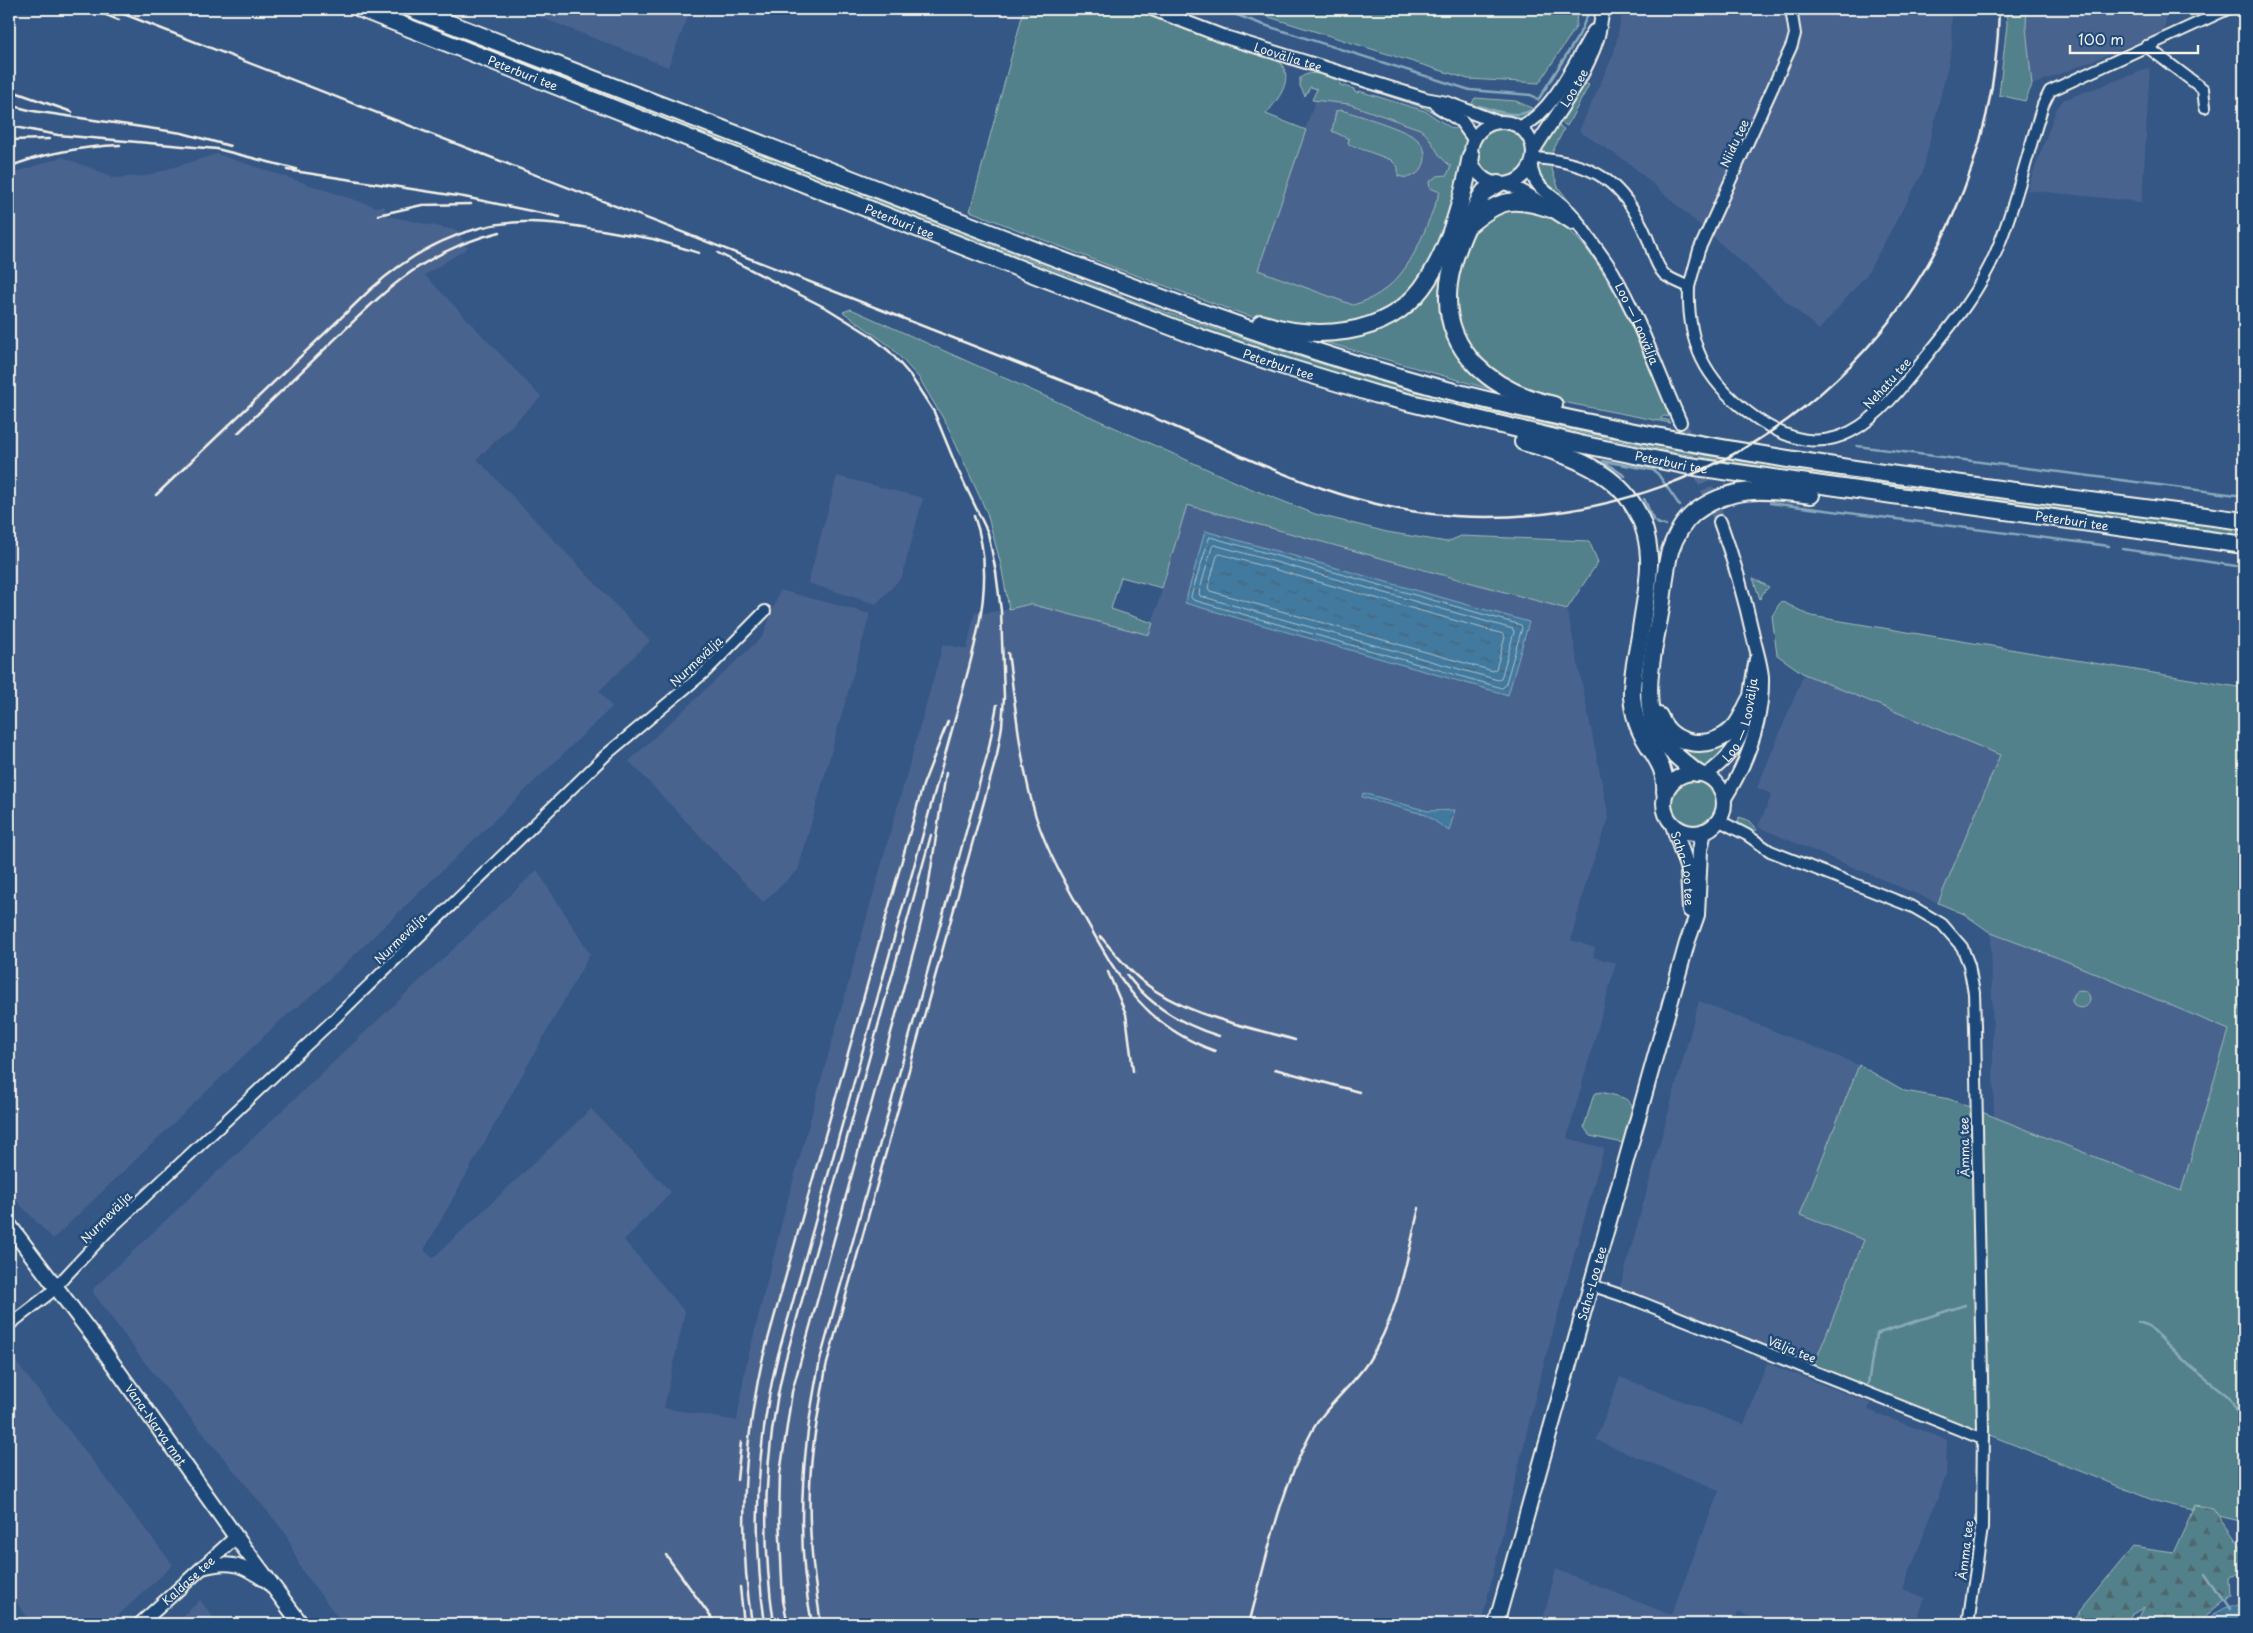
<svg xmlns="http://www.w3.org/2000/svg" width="2253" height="1633" font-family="'Playpen Sans',sans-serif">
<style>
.built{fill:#48638f}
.green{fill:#52818b;stroke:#a3b9ba}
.forest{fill:url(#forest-firs);stroke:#a3b9ba}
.water{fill:url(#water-ripples);stroke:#89a9bc}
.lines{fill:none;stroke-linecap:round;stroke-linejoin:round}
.shore{stroke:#adc1ca;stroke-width:1}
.stream{stroke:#89a9bc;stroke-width:2.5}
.tertiary-tunnel{stroke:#526e94;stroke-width:12;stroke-dasharray:12 6;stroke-linecap:butt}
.minor-casing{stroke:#f4f1e8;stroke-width:14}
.tertiary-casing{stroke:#f4f1e8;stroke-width:16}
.secondary-casing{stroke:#f4f1e8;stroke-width:18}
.trunk-casing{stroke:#f4f1e8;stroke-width:20}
.minor{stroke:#1f4a7a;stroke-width:10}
.tertiary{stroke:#1f4a7a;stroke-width:12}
.secondary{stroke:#1f4a7a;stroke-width:14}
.trunk{stroke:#1f4a7a;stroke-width:16}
.rail{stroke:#f4f1e8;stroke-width:2.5}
.labels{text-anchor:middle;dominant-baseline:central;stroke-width:5;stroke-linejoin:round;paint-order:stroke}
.street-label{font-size:12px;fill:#f4f1e8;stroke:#1f4a7a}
</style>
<defs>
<pattern id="forest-firs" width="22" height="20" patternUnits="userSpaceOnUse" patternTransform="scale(1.25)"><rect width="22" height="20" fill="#52818b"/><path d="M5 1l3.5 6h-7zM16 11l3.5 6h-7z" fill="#4e676c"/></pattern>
<pattern id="water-ripples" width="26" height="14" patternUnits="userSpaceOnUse" patternTransform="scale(1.25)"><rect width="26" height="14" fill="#42799e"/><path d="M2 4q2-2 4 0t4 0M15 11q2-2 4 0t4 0" fill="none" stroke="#456376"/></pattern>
</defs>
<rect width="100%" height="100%" fill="#355785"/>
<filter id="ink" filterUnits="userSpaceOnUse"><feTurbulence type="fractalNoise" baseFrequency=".02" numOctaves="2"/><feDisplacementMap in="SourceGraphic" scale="10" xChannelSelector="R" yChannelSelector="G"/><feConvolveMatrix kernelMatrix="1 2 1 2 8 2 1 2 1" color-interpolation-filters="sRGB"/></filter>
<g filter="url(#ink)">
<path class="built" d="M 519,9 L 691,9 L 668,67 Z
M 1623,9 L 1951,9 L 1952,48 L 1922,174 L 1867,274 L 1819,330 L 1630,164 L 1579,131 L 1614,53 Z
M 2027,9 L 2167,9 L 2164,32 L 2032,85 L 2026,27 Z
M 2150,68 L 2142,202 L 2027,190 L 2056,110 L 2063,100 Z
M 1320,88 L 1439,132 L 1454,163 L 1407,276 L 1371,305 L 1328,313 L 1245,297 Z
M 217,154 L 376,207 L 384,206 L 388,216 L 459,231 L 465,246 L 469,247 L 425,275 L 541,397 L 477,459 L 650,641 L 599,691 L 612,707 L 399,912 L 318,990 L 281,1020 L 53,1239 L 9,1193 L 9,160 L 14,173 L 62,157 L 109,175 L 111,178 L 145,176 Z
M 837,476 L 923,498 L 902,577 L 876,604 L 808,583 Z
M 1187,505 L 1567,609 L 1609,818 L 1587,878 L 1571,940 L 1595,948 L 1593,957 L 1616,963 L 1567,1138 L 1604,1148 L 1538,1385 L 1481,1624 L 343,1624 L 301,1569 L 286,1534 L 142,1359 L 94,1294 L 93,1289 L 537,870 L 590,954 L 424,1250 L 433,1258 L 591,1109 L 671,1192 L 624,1240 L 685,1312 L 664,1408 L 737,1421 L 745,1370 L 785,1210 L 943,644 L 967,649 L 975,611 L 983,613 L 1001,611 L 1030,604 L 1149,634 Z
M 780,590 L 870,614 L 798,870 L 763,902 L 629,761 L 763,636 Z
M 1804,674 L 2000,755 L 1938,903 L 1758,827 L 1772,794 L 1757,788 Z
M 1991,933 L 2061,959 L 2229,1030 L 2181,1191 L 1994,1118 Z
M 1699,1001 L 1859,1065 L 1800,1215 L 1864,1240 L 1814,1365 L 1620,1288 Z
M 9,1353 L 173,1565 L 109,1624 L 33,1624 L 9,1593 Z
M 1767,1363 L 1870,1403 L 1868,1410 L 1947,1440 L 1946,1476 L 1903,1589 L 1925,1598 L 1915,1624 L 1771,1624 L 1738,1612 L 1733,1624 L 1542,1624 L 1556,1569 L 1671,1615 L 1719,1491 L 1596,1440 L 1620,1377 L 1744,1425 Z
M 200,1600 L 218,1624 L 175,1624 Z"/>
<path class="green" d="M 377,9 L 391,9 L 1137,302 C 1280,352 1425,400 1574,430 C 1795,474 2021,499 2244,530 L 2244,536 L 1872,485 L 1683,454 L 1471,410 L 1330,372 L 1141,309 Z
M 1024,9 L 1138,9 L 1278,60 C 1296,78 1279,98 1266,114 L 1306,130 L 1258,270 L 1353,305 C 1408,290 1421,239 1440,192 L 1430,188 L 1429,182 L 1437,176 L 1447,175 L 1451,166 C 1434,155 1435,140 1420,129 L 1349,104 L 1312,100 L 1317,89 L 1310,87 L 1305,96 L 1300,86 L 1300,78 C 1312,68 1327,77 1341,81 L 1340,85 L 1354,89 L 1354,91 L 1358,93 L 1359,91 L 1425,111 L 1453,129 L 1460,125 L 1465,135 L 1466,144 L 1463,172 L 1447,228 L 1419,283 L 1382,316 L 1325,328 L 1260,319 L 1240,313 L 1110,266 L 970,211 Z
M 1243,9 L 1577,9 L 1576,27 L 1539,83 L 1468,79 Z
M 2006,9 L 2027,9 L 2026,27 L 2032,85 L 2025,101 L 1999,95 L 2007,24 Z
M 1585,83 L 1589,85 L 1567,126 L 1557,120 Z
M 1369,90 C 1403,98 1428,102 1456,125 L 1424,108 Z
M 1475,98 L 1516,101 L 1538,111 L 1524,119 L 1515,119 L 1486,114 L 1469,109 Z
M 1341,110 C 1358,115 1406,129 1418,140 C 1434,155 1421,184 1398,176 L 1398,167 L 1391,160 L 1348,144 L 1349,139 L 1332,131 L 1336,111 Z
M 1556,124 L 1564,129 L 1551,155 L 1545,155 L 1541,150 Z
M1476 153a26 26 0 1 1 52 0a26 26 0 1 1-52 0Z
M 1537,163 L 1550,163 L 1558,187 L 1582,218 L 1541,179 L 1536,166 Z
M 1517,205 C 1529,209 1547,212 1557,219 C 1612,262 1643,354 1670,417 L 1664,416 L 1660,419 L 1668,420 L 1670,423 L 1547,399 L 1529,393 L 1476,360 L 1457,326 L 1454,280 L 1474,228 L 1508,206 Z
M 1448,251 L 1442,305 L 1497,391 L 1310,338 L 1372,330 Z
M 851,309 L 1247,487 L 1315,514 L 1387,532 L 1447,542 L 1461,536 L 1589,541 L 1598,562 L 1567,609 L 1187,505 L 1162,588 L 1121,577 L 1111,609 L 1153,623 L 1149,635 L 1030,604 L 1009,609 L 1001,565 L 987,513 L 947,425 L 919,378 L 890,346 L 843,312 Z
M 1753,578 L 1769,587 L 1763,593 L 1760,599 Z
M 1781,601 L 1811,616 L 2244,688 L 2244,1522 L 2155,1501 L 1814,1365 L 1864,1240 L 1800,1215 L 1859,1065 L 1905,1091 L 1949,1099 L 2181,1191 L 2229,1030 L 2061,959 L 1991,933 L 1964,914 L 1938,903 L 2000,755 L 1804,674 L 1777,655 L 1772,616 Z
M 1736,736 C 1728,750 1719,762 1703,767 L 1680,751 L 1678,745 Z
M1669 803a25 25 0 1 1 50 0a25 25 0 1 1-50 0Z
M 1739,817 L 1748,820 L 1757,830 L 1753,831 L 1738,825 Z
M2072 999a9 9 0 1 1 18 0a9 9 0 1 1-18 0Z
M 1601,1092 C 1614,1096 1633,1096 1634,1112 L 1623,1143 L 1590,1136 L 1584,1127 L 1593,1097 L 1596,1093 Z"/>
<path class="forest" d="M 2195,1505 L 2213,1508 L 2244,1552 L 2242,1569 L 2229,1578 L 2230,1596 L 2196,1624 L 2137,1624 L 2145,1607 L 2132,1615 L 2126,1624 L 2069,1624 L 2133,1547 L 2173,1553 Z"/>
<path class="water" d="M 1205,531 L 1529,622 L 1508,695 L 1185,603 Z
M 1363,793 L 1428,811 L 1455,810 L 1449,831 L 1426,815 L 1362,797 Z
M 2244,1604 L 2244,1624 L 2198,1624 L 2223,1610 Z"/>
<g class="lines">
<path class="shore" d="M 1210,537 L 1521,625 L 1522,628 L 1505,686 L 1502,688 L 1193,600 L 1191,597 Z
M 1215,545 L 1513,629 L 1514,632 L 1501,679 L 1498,680 L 1200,596 L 1199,593 L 1212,547 Z
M 1220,554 L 1503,634 L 1505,637 L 1496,669 L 1493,671 L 1210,591 L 1208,588 L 1217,556 Z"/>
<path class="stream" d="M 1221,9 L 1261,24 L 1470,90 L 1531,95 L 1538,100 L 1579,35 L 1590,9
M 1479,106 C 1496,111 1515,119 1532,110
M 1857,446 L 2244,496
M 1625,476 L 1603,461 L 1653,470 L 1658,474 L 1680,506
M 1644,499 C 1650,509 1651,526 1666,525
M 1770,503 L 2109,546
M 2123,549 L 2236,566
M 2138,1322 L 2147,1325 L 2190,1366 L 2229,1397 L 2240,1417 L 2244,1430
M 1868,1384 L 1876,1334 L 1965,1305
M 2205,1574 L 2229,1611"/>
<path class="tertiary-tunnel" d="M 1680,422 L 1720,522"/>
<g class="minor-casing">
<path id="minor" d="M 2146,46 L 2203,89 L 2205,107
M 1534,158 C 1594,162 1624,182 1647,237 C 1652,249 1656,267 1665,275 C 1672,280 1681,283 1689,287 C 1687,343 1704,379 1749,413 C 1833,477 1878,418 1929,353 C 1955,321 1980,290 1996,252 C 2016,205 2027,154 2043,105 L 2050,91 L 2228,9
M 1689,287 L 1699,250 L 1792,45 L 1795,34 L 1791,9
M 1718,820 L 1747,835 L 1770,851 L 1913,907 L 1942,924 L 1962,947 L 1969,965 L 1974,993 L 1975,1026 L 1983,1428 L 1982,1528 L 1968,1624
M 1591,1285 L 1635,1300 L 1983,1439
M 9,1325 L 49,1294 L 106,1233 L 328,1025 L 607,754 L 705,672 L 765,611"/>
</g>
<g class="tertiary-casing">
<g id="tertiary">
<path id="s1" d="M 1152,9 L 1222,36 L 1425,99 L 1447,103 L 1497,122"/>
<path d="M 1438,106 L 1461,121 L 1474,139"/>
<circle cx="1502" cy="153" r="31"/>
<path d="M 1521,127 C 1554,111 1575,62 1594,31"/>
<path id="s2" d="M 1534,150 C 1556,114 1584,80 1597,39 C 1600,30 1601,19 1603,9"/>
<path id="s3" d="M 1531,167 C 1533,192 1564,200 1576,220 C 1588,238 1602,255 1613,273 C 1640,320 1658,373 1680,422"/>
<path d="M 1508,184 L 1527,194 L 1572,223"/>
<path d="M 1720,522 C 1734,560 1745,599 1754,640 C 1757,652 1761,665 1762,677 C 1763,721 1747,763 1724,800"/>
<path id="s4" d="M 1706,775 C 1754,741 1745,710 1756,659"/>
<path d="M 202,1568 C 233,1559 243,1566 269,1583"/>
<path id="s5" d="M 140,1624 L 236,1537"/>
</g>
</g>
<g class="secondary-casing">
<g id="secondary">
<circle cx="1694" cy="803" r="30"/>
<path id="s6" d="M 1673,825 L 1688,870 L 1690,910"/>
<path id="s7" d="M 9,1225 L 96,1340 L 236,1537 L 301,1624"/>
<path id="s8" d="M 1496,1624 L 1687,943 L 1697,915 L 1700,850 L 1704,831"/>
</g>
</g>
<g class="trunk-casing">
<g id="trunk">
<path id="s9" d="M 361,9 L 1041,277 L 1201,338 L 1283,366 L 1378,395 L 1580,444 L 1689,466 L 2244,545"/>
<path d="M 412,9 C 589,77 765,145 941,214 C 1105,277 1269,342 1439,388 C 1703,457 1975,485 2244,521"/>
<path d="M 1498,184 L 1484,192 L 1480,198 C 1468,224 1453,254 1449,283 C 1440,352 1494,392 1554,405"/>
<path d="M 1470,224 C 1501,198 1513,197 1551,209"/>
<path d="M 1261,323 C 1314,341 1385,337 1422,288 C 1448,253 1463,198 1471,156"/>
<path d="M 1523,442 C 1585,458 1646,484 1649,558 C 1650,581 1644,606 1641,629 C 1638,651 1631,676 1632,697 C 1633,707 1636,721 1640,730 C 1651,754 1667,765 1665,792"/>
<path d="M 1659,716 C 1672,748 1712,751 1734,728 C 1741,721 1745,709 1750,700"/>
<path d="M 1697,773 C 1680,759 1661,746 1654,725 C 1642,689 1655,644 1661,608 C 1664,589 1665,569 1670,551 C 1675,537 1683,522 1694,513 C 1732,484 1767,490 1811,495"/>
</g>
</g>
<use href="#minor" class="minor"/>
<use href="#tertiary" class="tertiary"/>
<use href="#secondary" class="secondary"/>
<use href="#trunk" class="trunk"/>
<path class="rail" d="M 91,9 L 119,20
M 111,9 C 416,128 721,246 1025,366 C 1075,386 1125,405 1173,426 C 1264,466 1353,510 1454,516 C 1751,534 1993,304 1999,9
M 9,90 L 72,112
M 9,105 L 33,111 L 182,133 L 230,146
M 9,126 L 58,135 L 217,149 L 296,169
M 9,140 L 49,139
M 9,167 C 40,154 86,146 120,145
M 287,170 L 464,197 L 560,217
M 378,215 L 422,205 L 471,204
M 602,230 L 653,239 L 699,253
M 718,253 L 828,309 L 870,335 L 890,352 L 910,375 L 934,412 L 957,468 L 988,533 L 996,572 L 1001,611 L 1004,697 L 1002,726 L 997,755 L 826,1367 C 820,1406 811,1446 810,1486 C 808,1532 814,1578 821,1624
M 238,433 C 269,403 300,373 331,343 C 385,291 424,250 500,232
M 156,495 L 371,289 C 413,251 466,223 524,222 C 552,221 580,227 608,231
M 1008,653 C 1016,707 1020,765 1036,817 C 1047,851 1065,883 1082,913 C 1118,977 1142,1025 1215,1051
M 1100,936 C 1113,951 1126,968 1142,981 C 1185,1016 1243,1025 1295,1040
M 1108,972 L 1126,1014 L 1133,1071
M 1127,975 C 1150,1006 1183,1025 1219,1036
M 1275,1069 L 1359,1092
M 737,1480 L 741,1442
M 666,1555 L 716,1624
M 740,1587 L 744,1624
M 752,1624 C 738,1535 743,1449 762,1361 L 923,785 L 948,721
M 765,1624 C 752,1533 756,1444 778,1355 L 960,701 C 976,640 997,577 974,516
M 774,1624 C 761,1535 764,1453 784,1365 L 931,835
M 788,1624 L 783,1601 L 779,1516 L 780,1474 L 792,1392 L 919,931 L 926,901 L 946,773
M 812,1624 C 794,1536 802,1446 820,1360 L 988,752 L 997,705
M 1249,1624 C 1266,1561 1279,1492 1311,1433 C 1325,1406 1351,1388 1368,1362 C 1398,1317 1406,1261 1419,1208"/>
</g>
</g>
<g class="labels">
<g class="street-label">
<text stroke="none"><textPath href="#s1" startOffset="144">Loovälja tee</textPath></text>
<text stroke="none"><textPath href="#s9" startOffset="174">Peterburi tee</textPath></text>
<text stroke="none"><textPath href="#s2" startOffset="74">Loo tee</textPath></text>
<text transform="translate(1734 143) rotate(-65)">Niidu tee</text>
<text stroke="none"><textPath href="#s9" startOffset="579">Peterburi tee</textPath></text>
<text stroke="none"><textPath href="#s3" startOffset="192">Loo — Loovälja</textPath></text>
<text stroke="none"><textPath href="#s9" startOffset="984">Peterburi tee</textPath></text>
<text transform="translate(1887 383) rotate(-48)">Nehatu tee</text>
<text stroke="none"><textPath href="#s9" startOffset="1389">Peterburi tee</textPath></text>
<text stroke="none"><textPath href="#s9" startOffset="1794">Peterburi tee</textPath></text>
<text transform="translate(696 661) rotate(-43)">Nurmevälja</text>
<text stroke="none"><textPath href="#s4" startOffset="68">Loo — Loovälja</textPath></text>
<text stroke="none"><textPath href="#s6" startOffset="45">Saha-Loo tee</textPath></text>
<text transform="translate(400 938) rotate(-44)">Nurmevälja</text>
<text transform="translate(1964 1147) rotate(-91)">Ämma tee</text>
<text transform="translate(106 1217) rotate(-45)">Nurmevälja</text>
<text stroke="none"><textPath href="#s8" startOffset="354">Saha-Loo tee</textPath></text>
<text transform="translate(1792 1349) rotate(22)">Välja tee</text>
<text stroke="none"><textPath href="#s7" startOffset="248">Vana-Narva mnt</textPath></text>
<text transform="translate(1965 1550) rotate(-83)">Ämma tee</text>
<text stroke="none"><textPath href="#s5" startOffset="65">Kaldase tee</textPath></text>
</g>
</g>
<rect width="2253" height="1633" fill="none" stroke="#1f4a7a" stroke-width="30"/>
<rect x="15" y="15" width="2223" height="1603" fill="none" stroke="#f4f1e8" stroke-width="2" filter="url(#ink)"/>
<path d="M2070 45v8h128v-8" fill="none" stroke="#f4f1e8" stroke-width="2.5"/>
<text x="2078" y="45" font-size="15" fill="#f4f1e8" stroke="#1f4a7a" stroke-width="4" paint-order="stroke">100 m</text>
</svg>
